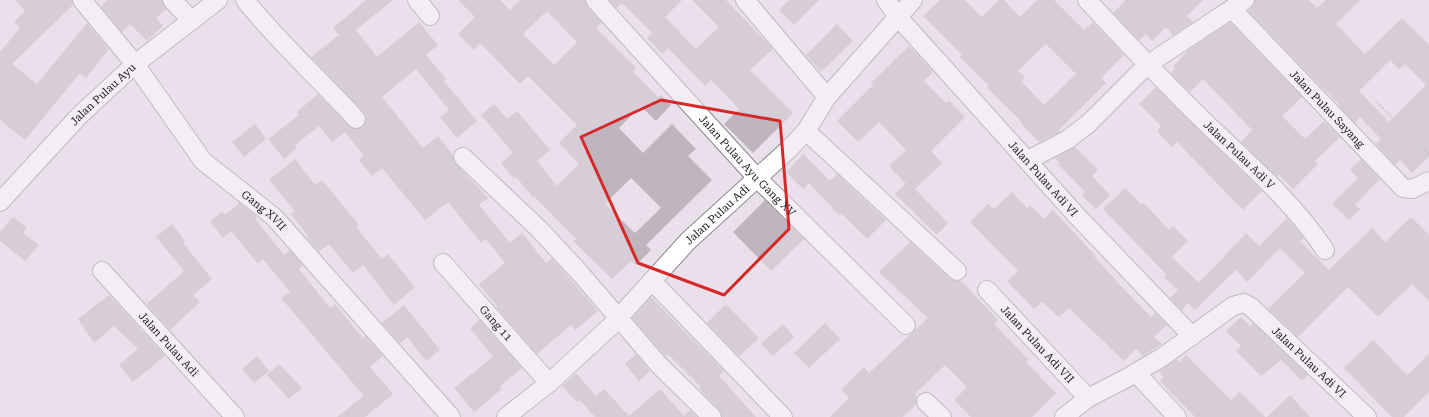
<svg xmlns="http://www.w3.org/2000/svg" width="1429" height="417" font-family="'Roboto Serif',serif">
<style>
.building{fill:#beb5bf;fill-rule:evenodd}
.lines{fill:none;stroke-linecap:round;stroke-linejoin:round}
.street-casing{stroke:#8f8690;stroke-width:20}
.path{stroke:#9a929b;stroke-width:2.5;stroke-dasharray:1 3;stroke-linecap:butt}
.street{stroke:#fff;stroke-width:18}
.marked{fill:none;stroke:#d62828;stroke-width:3;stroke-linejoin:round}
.labels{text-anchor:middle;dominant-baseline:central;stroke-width:4;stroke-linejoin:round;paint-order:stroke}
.street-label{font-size:11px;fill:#1d191d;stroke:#eae0eb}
</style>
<rect width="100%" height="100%" fill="#eae0eb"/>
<path class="building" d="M 15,0 L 72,0 L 73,5 L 12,64 L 37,84 L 87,23 L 109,49 L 86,78 L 80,73 L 25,140 L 0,120 L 0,52 L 20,28 L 14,22 L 25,11 Z
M 107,0 L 162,0 L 166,9 L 156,18 L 163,26 L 147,41 L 130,24 L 122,32 L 101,7 Z
M 366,0 L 393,0 L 356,30 L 377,57 L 419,22 L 438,45 L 426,55 L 447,80 L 444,81 L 477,121 L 457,138 L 440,117 L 449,110 L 416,69 L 382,97 L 423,148 L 438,136 L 453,155 L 456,164 L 488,198 L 479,205 L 510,243 L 522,233 L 546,263 L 552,258 L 598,311 L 575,330 L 571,325 L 537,354 L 496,307 L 497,306 L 479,284 L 505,263 L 486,239 L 481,243 L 449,203 L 447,203 L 425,220 L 382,168 L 372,176 L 359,160 L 364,156 L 345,132 L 332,142 L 319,126 L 295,145 L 297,148 L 284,159 L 268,139 L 299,115 L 297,112 L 318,94 L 349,126 L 358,129 L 363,126 L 366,117 L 364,112 L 311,57 L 339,35 L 333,28 Z
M 458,0 L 500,0 L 510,10 L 520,0 L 585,0 L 587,7 L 602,23 L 596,28 L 636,68 L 633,72 L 658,97 L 661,95 L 671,105 L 656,121 L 641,106 L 619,128 L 643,153 L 672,124 L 696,149 L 688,156 L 712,180 L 646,245 L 651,250 L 636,265 L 631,261 L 612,279 L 573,241 L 576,239 L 534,196 L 533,197 L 516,177 L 514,179 L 501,163 L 513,153 L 481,115 L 494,104 L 507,119 L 517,111 L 550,150 L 537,161 L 557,186 L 579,164 L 559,143 L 577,125 L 528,76 L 520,84 L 480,43 L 474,50 L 458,34 L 475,17 ZM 547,11 L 577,42 L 554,65 L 523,34 ZM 631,178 L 661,208 L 635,233 L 605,204 Z
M 609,0 L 682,0 L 665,17 L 696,49 L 719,27 L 692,0 L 726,0 L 773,49 L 750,70 L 793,113 L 753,153 L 724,124 L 739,109 L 711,80 L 705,86 L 668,48 L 663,54 L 647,38 L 652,33 L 622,3 L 617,8 Z
M 789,0 L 819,0 L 794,25 L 779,10 Z
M 940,0 L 965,0 L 982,17 L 999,0 L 1004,0 L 1020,17 L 1037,0 L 1054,0 L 1084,30 L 1093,22 L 1124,55 L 1101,78 L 1106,83 L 1059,130 L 1060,132 L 1039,142 L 1021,123 L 1022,122 L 987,88 L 989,86 L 960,57 L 962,55 L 923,16 ZM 1046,44 L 1076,74 L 1044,105 L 1021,81 L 1025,77 L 1018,71 Z
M 1126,0 L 1203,0 L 1187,16 L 1193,22 L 1173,35 L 1166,27 L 1152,41 L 1146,34 L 1139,40 L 1113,13 Z
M 1255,0 L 1309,0 L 1317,8 L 1326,0 L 1360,0 L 1336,24 L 1365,54 L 1402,18 L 1429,45 L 1429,157 L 1412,173 L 1400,160 L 1395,165 L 1376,144 L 1381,139 L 1360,117 L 1355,123 L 1339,106 L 1340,105 L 1317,82 L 1248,11 L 1254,5 ZM 1390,60 L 1399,69 L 1405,64 L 1426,85 L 1389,122 L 1359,91 Z
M 1230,22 L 1302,97 L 1282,116 L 1305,139 L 1324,121 L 1340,137 L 1315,161 L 1318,164 L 1293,189 L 1279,175 L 1277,177 L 1241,142 L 1252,130 L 1203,79 L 1190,92 L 1171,73 L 1175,68 L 1173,67 L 1188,50 Z
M 837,24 L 853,41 L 821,72 L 806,55 Z
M 909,46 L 933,72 L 924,81 L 946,103 L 949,101 L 965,117 L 931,151 L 942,163 L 915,189 L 948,223 L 937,235 L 895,194 L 906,184 L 889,166 L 906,150 L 879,122 L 858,142 L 837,121 L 873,85 L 871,83 Z
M 1156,87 L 1262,191 L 1243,210 L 1177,142 L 1172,147 L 1157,131 L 1161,126 L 1139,104 Z
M 255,124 L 266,139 L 244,157 L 232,142 Z
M 1075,147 L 1098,170 L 1092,176 L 1110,195 L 1096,209 L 1082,195 L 1085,192 L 1058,164 L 1060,163 L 1055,158 Z
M 803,154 L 830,181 L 837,174 L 886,220 L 867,239 L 841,213 L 839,215 L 809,183 L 803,189 L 786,172 Z
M 295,159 L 315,185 L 322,180 L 359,225 L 356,227 L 382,259 L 388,254 L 415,287 L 394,305 L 363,265 L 353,273 L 329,244 L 319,252 L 306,237 L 308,236 L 291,214 L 295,211 L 269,180 Z
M 1361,159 L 1380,179 L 1355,205 L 1360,209 L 1349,220 L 1332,204 L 1358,178 L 1350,170 Z
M 1125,188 L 1142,205 L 1144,203 L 1169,230 L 1173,226 L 1188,241 L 1172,257 L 1199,283 L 1246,233 L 1259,246 L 1287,218 L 1304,238 L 1300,241 L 1329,270 L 1372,228 L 1385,242 L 1411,217 L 1429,235 L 1429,301 L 1412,284 L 1378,317 L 1348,287 L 1298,337 L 1268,309 L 1305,273 L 1280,248 L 1247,282 L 1236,270 L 1195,310 L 1188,303 L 1182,310 L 1170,298 L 1178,290 L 1164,277 L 1166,274 L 1103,209 Z
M 1012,192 L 1027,208 L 1030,205 L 1044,219 L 1053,210 L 1095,255 L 1094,256 L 1121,286 L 1151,317 L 1155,313 L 1167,325 L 1154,337 L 1162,344 L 1143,356 L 1136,349 L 1124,361 L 1069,308 L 1059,317 L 1042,302 L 1034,309 L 1007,281 L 1018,271 L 970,222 L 988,204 L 994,209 Z
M 765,200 L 804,239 L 771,271 L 733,232 Z
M 240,203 L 257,217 L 255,219 L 284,255 L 290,250 L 303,265 L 299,269 L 330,308 L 335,304 L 363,338 L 366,336 L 383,356 L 370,367 L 393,394 L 365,417 L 337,417 L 364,396 L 281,298 L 290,292 L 263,259 L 258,264 L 231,231 L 223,238 L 210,222 L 222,212 L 225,215 Z
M 13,217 L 27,228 L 23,233 L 39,245 L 25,261 L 0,241 L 0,232 Z
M 172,224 L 185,241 L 183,243 L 212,279 L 193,295 L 200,302 L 170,330 L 147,304 L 184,271 L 156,237 Z
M 910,242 L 950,279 L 955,281 L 961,281 L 966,286 L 998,320 L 994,324 L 1029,360 L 1026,362 L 1056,393 L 1032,417 L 971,417 L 954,400 L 967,387 L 945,365 L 915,394 L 917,396 L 916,404 L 903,417 L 830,417 L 849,398 L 841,390 L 864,367 L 869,373 L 928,318 L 879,272 Z
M 109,295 L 165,356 L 133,382 L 119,365 L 138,349 L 114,326 L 94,343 L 78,319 Z
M 651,297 L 724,371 L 719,376 L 756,417 L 722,417 L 720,410 L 706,396 L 699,388 L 701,387 L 668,354 L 665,356 L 632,318 Z
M 726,304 L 759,338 L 739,356 L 707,323 Z
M 404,305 L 440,350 L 426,361 L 407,337 L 400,343 L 382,323 Z
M 1241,317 L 1250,326 L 1253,323 L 1308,375 L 1302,381 L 1281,360 L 1261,376 L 1236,351 L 1241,346 L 1226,331 Z
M 480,320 L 522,368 L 500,386 L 502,389 L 474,412 L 454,388 L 493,357 L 470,328 Z
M 825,323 L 840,339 L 809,368 L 794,353 Z
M 783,324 L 794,337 L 773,356 L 761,344 Z
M 1373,340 L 1407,375 L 1429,354 L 1429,392 L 1404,417 L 1392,417 L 1344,368 Z
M 636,354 L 650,371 L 639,381 L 625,364 Z
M 1186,355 L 1231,400 L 1240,392 L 1265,417 L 1195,417 L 1160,381 L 1164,377 L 1159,372 L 1177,359 L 1180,362 Z
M 257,356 L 269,371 L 254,383 L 242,369 Z
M 279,364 L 302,388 L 289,399 L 267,375 Z
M 576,373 L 596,396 L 604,389 L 629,416 L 660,389 L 684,416 L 690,410 L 697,417 L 595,417 L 580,400 L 577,402 L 562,386 Z
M 1290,395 L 1310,417 L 1267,417 Z"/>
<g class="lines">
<g class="street-casing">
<g id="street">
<path id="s1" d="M 82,0 L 135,64 L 203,161 L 274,217 L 451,417"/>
<path d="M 172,0 L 192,21"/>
<path d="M 245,0 C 279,43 319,78 356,119"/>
<path d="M 417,0 L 430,16"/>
<path id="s2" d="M 595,0 L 757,178 L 906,325"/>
<path d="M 745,0 L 827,97"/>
<path id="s3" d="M 886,0 L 898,17 L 1077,216 L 1192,336"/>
<path id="s4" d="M 1087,0 C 1127,43 1167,85 1209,126 C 1250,165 1294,203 1325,250"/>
<path id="s5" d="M 1232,9 L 1403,188 L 1412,189 L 1429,181"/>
<path d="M 806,131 L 957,271"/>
<path d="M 463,157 L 539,229 L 579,272 L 659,365 L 712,417"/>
<path d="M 1028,160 L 1067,140 L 1088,124 L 1147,65 L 1245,0"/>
<path id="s6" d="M 0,202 L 79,116 L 135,64 L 218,0"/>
<path id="s7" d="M 443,263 L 549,383"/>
<path id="s8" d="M 102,271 L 235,417"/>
<path d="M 652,281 L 783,417"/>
<path id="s9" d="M 987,290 L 1088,398"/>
<path d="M 1136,373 L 1177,417"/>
<path d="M 926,402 L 942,417"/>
<path id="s10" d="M 506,417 L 549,383 L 611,326 L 688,241 L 789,149 L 806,131 L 827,97 L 913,0"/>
<path id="s11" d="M 1064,417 L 1088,398 L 1125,379 L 1161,358 L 1233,306 L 1244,303 L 1251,307 L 1367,417"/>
</g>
</g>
<path class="path" d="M 1377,102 L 1429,155"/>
<use href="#street" class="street"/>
</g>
<path d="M0 0H1429V417H0ZM 661,100 L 780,121 L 789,229 L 724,295 L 638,263 L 581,137 Z" fill="#eae0eb" fill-opacity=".55" fill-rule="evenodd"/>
<path class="marked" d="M 661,100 L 780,121 L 789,229 L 724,295 L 638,263 L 581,137 Z"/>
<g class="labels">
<g class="street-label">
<text stroke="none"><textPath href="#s6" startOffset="149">Jalan Pulau Ayu</textPath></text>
<text stroke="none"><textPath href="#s5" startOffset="138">Jalan Pulau Sayang</textPath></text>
<text stroke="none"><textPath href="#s4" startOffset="217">Jalan Pulau Adi V</textPath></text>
<text stroke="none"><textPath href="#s2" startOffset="225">Jalan Pulau Ayu Gang XV</textPath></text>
<text stroke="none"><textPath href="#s3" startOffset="238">Jalan Pulau Adi VI</textPath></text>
<text stroke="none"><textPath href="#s1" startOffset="280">Gang XVII</textPath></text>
<text stroke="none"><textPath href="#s10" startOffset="293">Jalan Pulau Adi</textPath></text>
<text stroke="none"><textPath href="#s7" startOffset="80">Gang 11</textPath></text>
<text stroke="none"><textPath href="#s8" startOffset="99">Jalan Pulau Adi</textPath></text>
<text stroke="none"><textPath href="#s9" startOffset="74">Jalan Pulau Adi VII</textPath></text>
<text stroke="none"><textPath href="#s11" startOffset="302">Jalan Pulau Adi VI</textPath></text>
</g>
</g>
</svg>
